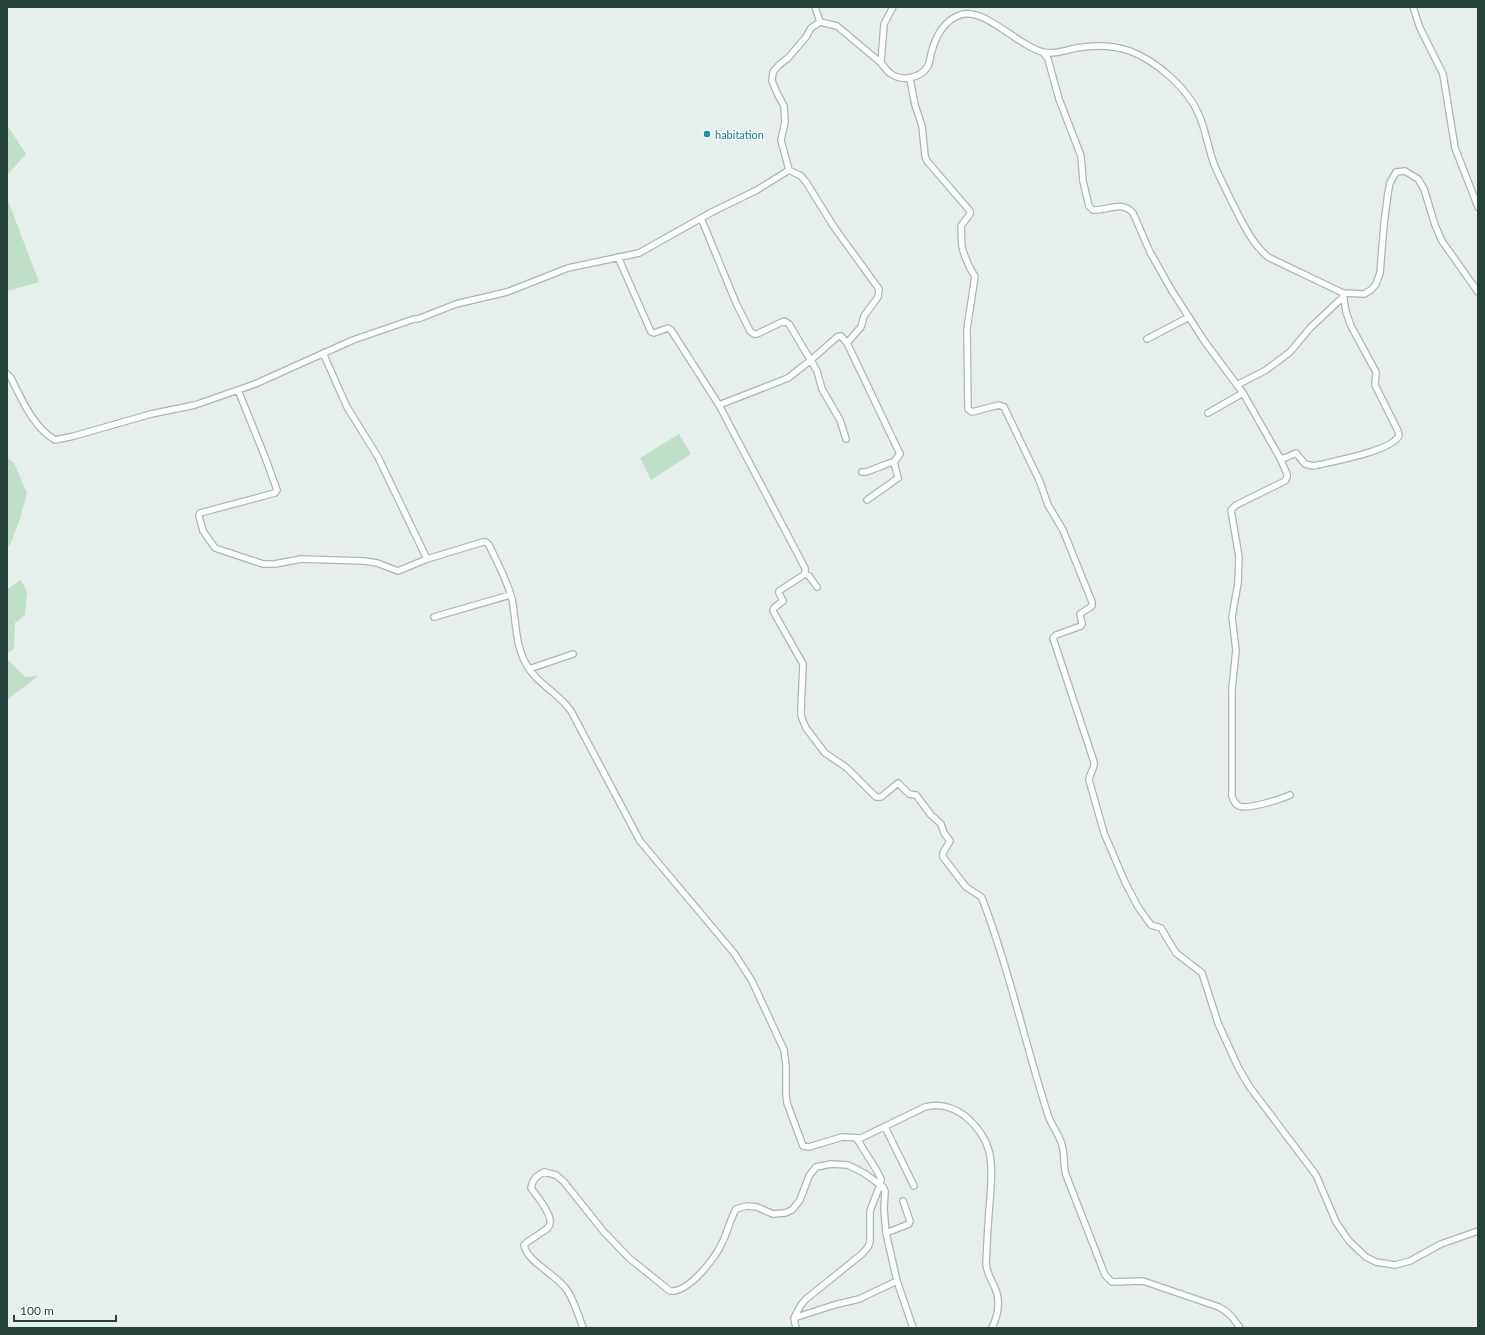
<svg xmlns="http://www.w3.org/2000/svg" width="1485" height="1335" font-family="Lato,sans-serif">
<style>
.green{fill:#bfe0c8}
.lines{fill:none;stroke-linecap:round;stroke-linejoin:round}
.street-casing{stroke:#a8b8b2;stroke-width:8}
.street{stroke:#fff;stroke-width:5.5}
.culture-dot{fill:#0f9aa8;stroke:#f7fbf9;stroke-width:1.5}
.labels{text-anchor:middle;dominant-baseline:central;stroke-width:3;stroke-linejoin:round;paint-order:stroke}
.culture-label{font-size:11px;fill:#0d838f;stroke:#f7fbf9;text-anchor:start}
</style>
<rect width="100%" height="100%" fill="#e6efeb"/>
<path class="green" d="M 7,125 L 26,154 L 7,175 Z
M 7,198 L 39,282 L 7,291 Z
M 679,434 L 691,454 L 651,480 L 640,458 Z
M 7,458 L 14,463 L 27,493 L 20,519 L 10,545 L 7,547 Z
M 21,580 L 27,592 L 25,615 L 15,623 L 14,649 L 7,653 L 7,589 Z
M 7,659 L 25,677 L 38,676 L 7,700 Z"/>
<g class="lines">
<g class="street-casing">
<path id="street" d="M 815,7 L 820,22
M 893,7 L 884,24 L 881,63 C 884,67 888,72 891,74 C 903,82 921,78 928,66 C 930,62 930,58 931,54 C 935,38 943,21 960,15 C 984,6 1019,47 1043,52 C 1054,55 1066,50 1076,48 C 1093,45 1113,45 1130,51 C 1156,61 1188,88 1199,115 C 1206,131 1208,148 1214,164 C 1222,183 1231,200 1240,218 C 1248,233 1255,246 1268,257 L 1343,293 L 1364,294 L 1371,290 L 1376,284 L 1380,273 L 1384,224 L 1388,193 L 1390,183 L 1396,172 L 1405,171 L 1418,179 L 1424,189 L 1435,225 L 1442,241 L 1478,292
M 1413,7 L 1420,28 L 1443,74 L 1455,148 L 1478,207
M 1043,52 L 1048,59 L 1059,99 L 1081,156 L 1083,181 L 1089,206 L 1093,210 C 1107,211 1123,200 1133,213 L 1150,252 L 1172,291 L 1205,342 L 1243,393 L 1280,458 L 1287,474 L 1287,477 L 1285,481 L 1236,505 L 1231,510 L 1239,557 L 1238,583 L 1232,617 L 1236,650 L 1232,689 L 1232,796 C 1233,800 1235,804 1239,806 C 1247,810 1281,799 1290,795
M 910,79 L 915,105 L 922,126 L 925,156 L 927,161 L 970,211 L 970,214 L 961,226 C 962,233 961,239 962,246 C 963,253 970,270 975,276 L 967,329 L 968,409 L 972,412 L 999,405 L 1004,407 L 1040,482 L 1048,505 L 1063,530 L 1092,602 L 1092,606 L 1080,614 L 1082,624 L 1081,626 L 1056,635 L 1053,638 L 1094,762 C 1095,769 1089,774 1089,780 L 1104,833 L 1125,882 L 1138,907 L 1151,925 L 1161,928 L 1176,953 L 1202,973 L 1218,1023 L 1238,1067 L 1249,1086 L 1316,1175 L 1336,1222 L 1349,1241 L 1366,1257 L 1376,1262 L 1395,1265 L 1410,1261 L 1441,1244 L 1478,1231
M 789,170 L 801,176 L 806,182 L 834,227 L 879,289 L 878,297 L 864,316 L 861,327 L 847,343
M 701,218 L 736,303 L 750,331 L 754,334 L 757,334 L 784,321 L 789,324 L 817,371 L 822,389 L 840,420 L 846,439
M 618,257 L 651,332 L 654,333 L 668,328 L 671,330 L 719,405 L 805,568 L 805,574 L 779,591 L 779,593 L 783,601 L 774,608 L 773,611 L 803,664 L 801,711 L 801,716 L 806,728 L 825,753 L 847,768 L 876,797 L 881,797 L 898,783 L 909,794 L 916,795 L 931,815 L 941,824 L 944,833 L 950,841 L 943,853 L 943,857 L 966,887 L 980,896 L 982,898 C 1009,969 1025,1043 1048,1115 C 1051,1125 1059,1134 1062,1145 C 1065,1155 1063,1165 1066,1175 L 1105,1275 L 1112,1282 L 1143,1281 L 1219,1307 C 1229,1312 1234,1319 1240,1328
M 1147,339 L 1189,317
M 323,353 L 347,407 L 378,457 L 427,559 L 483,542 L 486,542 L 489,545 C 497,562 507,580 512,599 C 516,619 515,643 525,662 C 535,683 558,692 571,711 L 640,841 L 734,953 L 752,981 L 784,1050 L 786,1065 L 786,1095 L 787,1103 L 803,1146 L 809,1147 L 842,1137 L 861,1138 L 925,1107 C 940,1103 953,1107 965,1116 C 976,1125 985,1137 989,1151 C 993,1166 991,1184 990,1200 C 988,1221 987,1242 986,1264 C 987,1273 991,1279 995,1288 C 1001,1301 998,1315 992,1328
M 7,374 L 11,378 C 22,400 33,427 55,440 L 74,436 L 151,414 L 195,405 L 255,384 L 353,340 L 414,319 L 418,319 L 456,304 L 507,292 L 568,268 L 639,253 L 712,212 L 757,190 L 789,170 L 781,140 L 785,122 L 784,106 L 778,95 L 772,81 L 773,72 L 779,65 L 788,58 L 806,37 L 811,28 L 820,22 L 837,26 L 881,63
M 1237,385 L 1266,370 L 1290,352 L 1311,327 L 1343,297
M 238,390 L 265,457 L 277,490 L 275,493 L 200,513 L 199,516 L 203,531 L 215,548 L 263,564 L 275,564 L 301,559 L 364,561 L 377,563 L 398,571 L 427,559
M 719,405 L 788,378 L 811,360 L 837,337 L 841,336 L 847,343 L 900,454 L 894,462 L 898,478 L 867,500
M 1208,413 L 1243,393
M 1280,458 L 1285,458 L 1296,453 L 1305,464 L 1314,466 C 1333,461 1389,452 1399,436 L 1398,431 L 1375,385 L 1376,372 L 1351,326 L 1346,312 L 1343,293
M 862,472 C 867,474 885,463 894,462
M 805,574 L 809,576 L 817,587
M 434,617 L 510,595
M 529,669 L 573,654
M 885,1127 L 914,1186
M 886,1233 L 909,1224 L 910,1221 L 903,1201
M 897,1281 L 913,1328
M 794,1318 L 801,1305 L 806,1299 L 862,1254 L 868,1247 L 870,1242 L 870,1211 L 880,1185 L 881,1179 L 877,1171 L 857,1139
M 583,1328 C 579,1316 574,1301 567,1290 C 557,1275 527,1262 524,1245 C 530,1239 536,1237 542,1232 C 544,1231 548,1228 549,1226 C 555,1217 536,1195 531,1188 C 533,1179 536,1176 544,1172 L 556,1175 L 564,1182 L 604,1232 L 629,1258 L 670,1291 C 689,1293 716,1257 723,1241 C 728,1230 730,1220 736,1209 L 747,1206 L 757,1207 L 773,1214 L 785,1213 L 792,1210 L 800,1200 L 809,1176 L 816,1167 L 831,1164 L 848,1165 L 864,1173 L 883,1187 L 885,1191 L 884,1209 L 886,1233 L 897,1281 L 859,1299 L 834,1305 L 794,1318 L 796,1328"/>
</g>
<use href="#street" class="street"/>
</g>
<circle class="culture-dot" cx="707" cy="134" r="4"/>
<g class="labels">
<g class="culture-label">
<text x="715" y="134">habitation</text>
</g>
</g>
<rect width="1485" height="1335" fill="none" stroke="#24423a" stroke-width="16"/>
<path d="M14 1315v6h102v-6" fill="none" stroke="#24423a" stroke-width="2"/>
<text x="20" y="1315" font-size="12" fill="#24423a" stroke="#f7fbf9" stroke-width="3" paint-order="stroke">100 m</text>
</svg>
